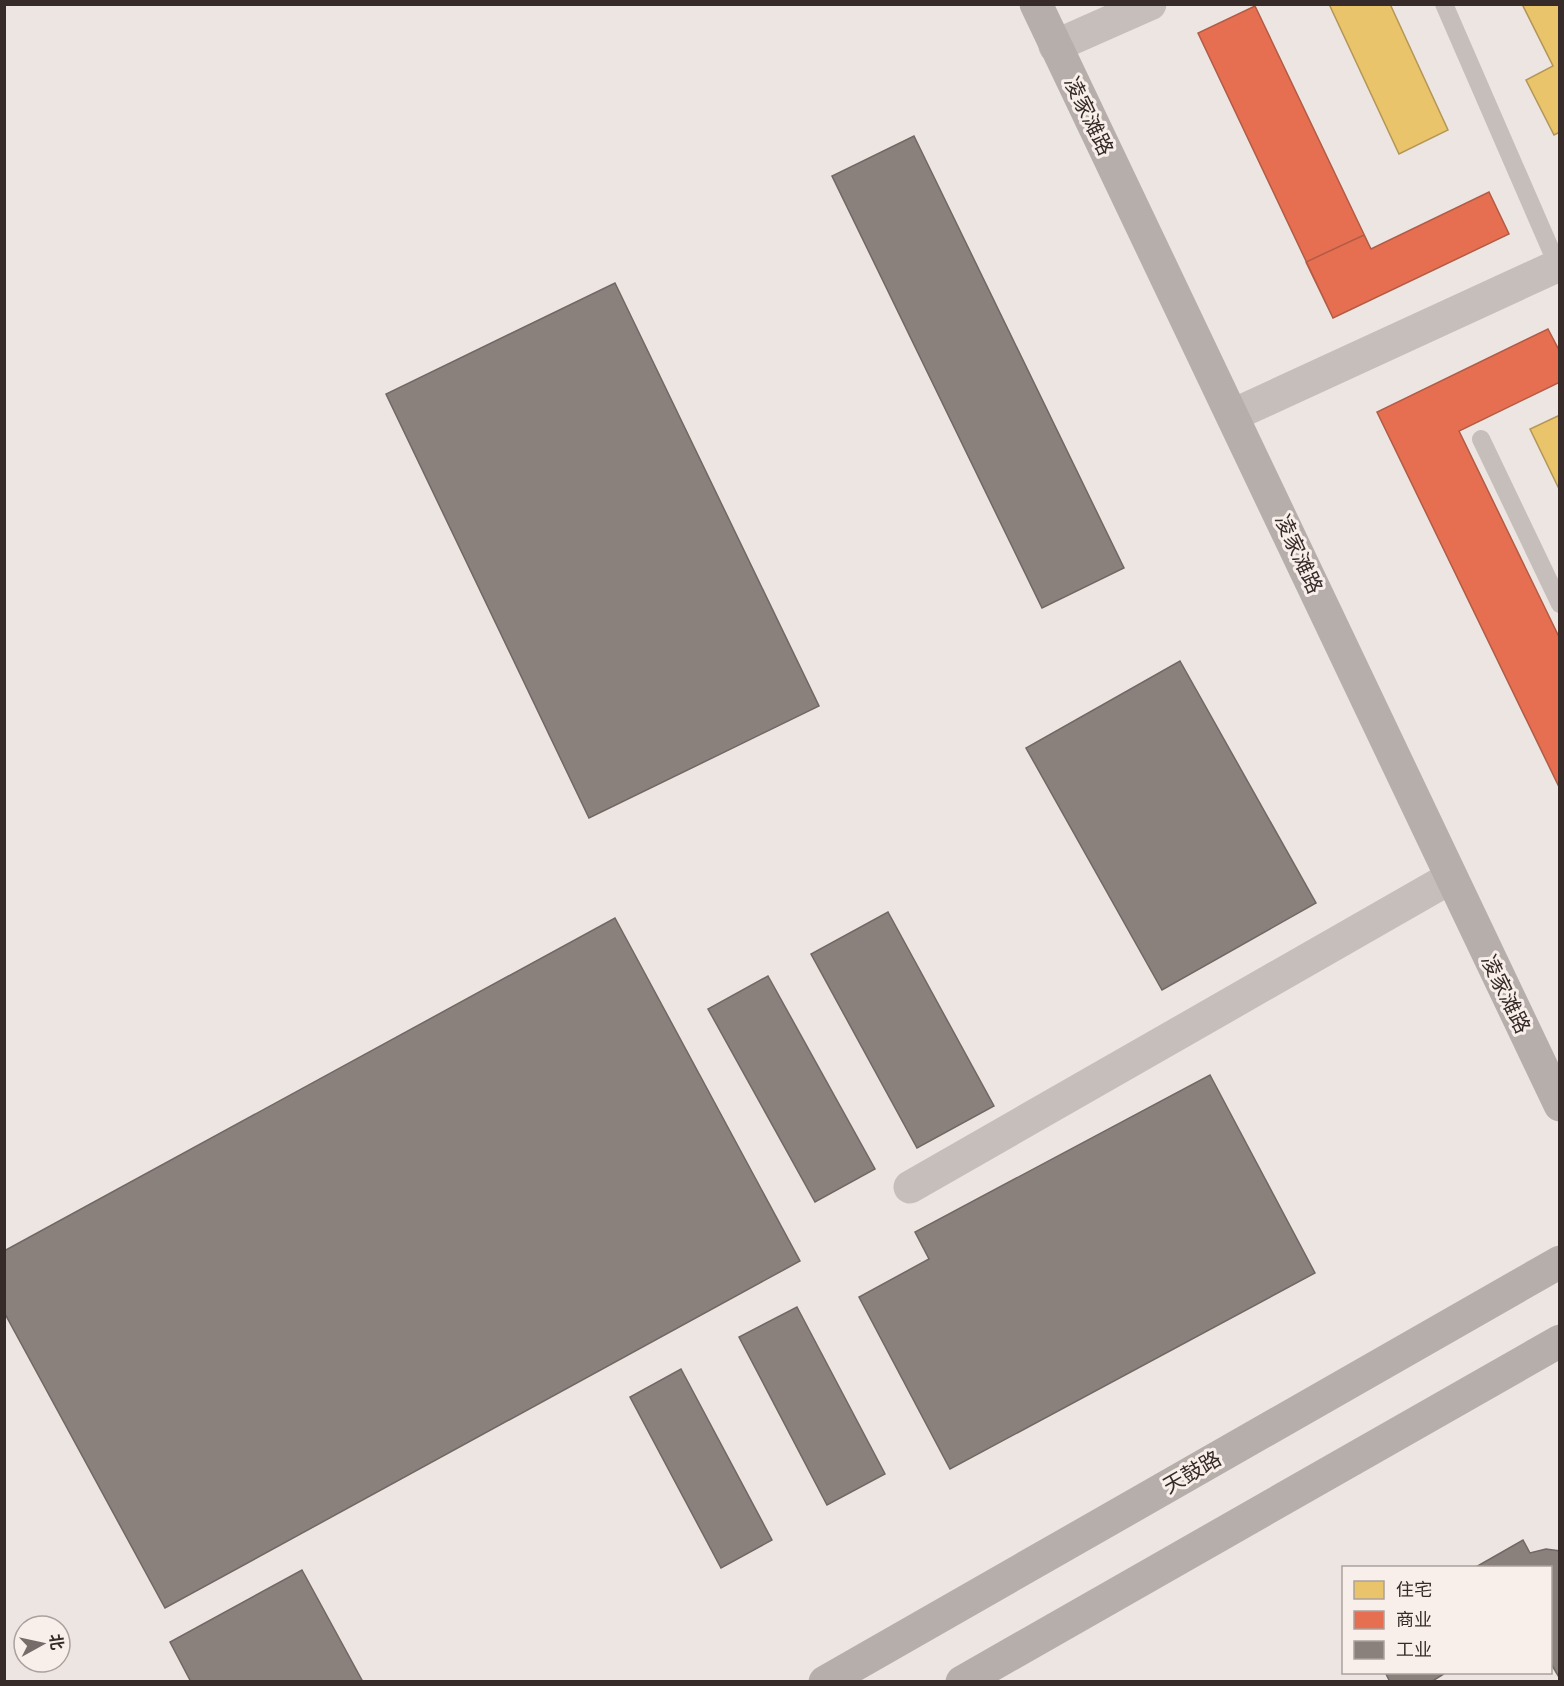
<svg xmlns="http://www.w3.org/2000/svg" width="1564" height="1686" font-family="'Public Sans','Noto Sans SC',sans-serif">
<style>
.homes{fill:#e9c46a;stroke:#b49656;stroke-width:1.5}
.shops{fill:#e76f51;stroke:#b25b45;stroke-width:1.5}
.industry{fill:#8a817c;stroke:#716763;stroke-width:1.5}
.lines{fill:none;stroke-linecap:round;stroke-linejoin:round}
.lane{stroke:#c6bebb;stroke-width:18}
.street{stroke:#c6bebb;stroke-width:33}
.secondary{stroke:#b6aeab;stroke-width:33}
.labels{text-anchor:middle;dominant-baseline:central;stroke-width:6;stroke-linejoin:round;paint-order:stroke}
.street-label{font-size:21px;fill:#372b29;stroke:#f9efea}
</style>
<rect width="100%" height="100%" fill="#ece5e2"/>
<path class="homes" d="M 1329,4 L 1390,4 L 1448,130 L 1399,154 Z
M 1522,4 L 1560,4 L 1560,132 L 1554,135 L 1526,80 L 1553,66 Z
M 1560,415 L 1560,491 L 1530,429 Z"/>
<path class="shops" d="M 1255,6 L 1371,249 L 1489,192 L 1509,234 L 1333,318 L 1198,33 Z
M 1489,192 L 1509,234 L 1333,318 L 1306,262 L 1364,235 L 1371,249 Z
M 1548,329 L 1560,352 L 1560,382 L 1459,431 L 1560,639 L 1560,789 L 1377,412 Z"/>
<path class="industry" d="M 914,136 L 1124,568 L 1042,608 L 832,176 Z
M 615,283 L 819,706 L 589,818 L 386,394 Z
M 1180,661 L 1316,903 L 1162,990 L 1026,748 Z
M 888,912 L 994,1106 L 917,1148 L 811,954 Z
M 615,918 L 800,1261 L 165,1608 L 4,1312 L 4,1251 Z
M 768,976 L 875,1169 L 815,1202 L 708,1009 Z
M 1210,1075 L 1315,1273 L 950,1469 L 859,1297 L 929,1259 L 915,1232 Z
M 797,1307 L 885,1474 L 827,1505 L 739,1337 Z
M 681,1369 L 772,1540 L 721,1568 L 630,1397 Z
M 1523,1540 L 1530,1553 L 1546,1549 L 1560,1551 L 1560,1679 L 1550,1662 L 1550,1568 L 1474,1568 Z
M 302,1570 L 363,1682 L 191,1682 L 170,1642 Z
M 1385,1672 L 1447,1672 L 1431,1682 L 1390,1682 Z"/>
<g class="lines">
<path class="lane" d="M 1444,4 L 1560,271
M 1481,439 L 1560,604"/>
<path class="street" d="M 1055,46 L 1150,4
M 1233,415 L 1557,266
M 910,1187 L 1450,878"/>
<path class="secondary" d="M 1036,4 L 1560,1105
M 825,1682 L 1560,1262
M 962,1682 L 1560,1341"/>
</g>
<g class="labels">
<g class="street-label">
<text transform="translate(1089 116) rotate(64)">凌家滩路</text>
<text transform="translate(1299 554) rotate(65)">凌家滩路</text>
<text transform="translate(1506 994) rotate(64)">凌家滩路</text>
<text transform="translate(1192 1472) rotate(-30)">天鼓路</text>
</g>
</g>
<rect width="1564" height="1686" fill="none" stroke="#372b29" stroke-width="12"/>
<rect x="1342" y="1566" width="210" height="108" fill="#f9efea" stroke="#aba19d" stroke-width="1.5"/>
<rect x="1354" y="1581" width="30" height="18" fill="#e9c46a" stroke="#aba19d" stroke-width="1.5"/>
<text x="1396" y="1596" font-size="18" fill="#372b29">住宅</text>
<rect x="1354" y="1611" width="30" height="18" fill="#e76f51" stroke="#aba19d" stroke-width="1.5"/>
<text x="1396" y="1626" font-size="18" fill="#372b29">商业</text>
<rect x="1354" y="1641" width="30" height="18" fill="#8a817c" stroke="#aba19d" stroke-width="1.5"/>
<text x="1396" y="1656" font-size="18" fill="#372b29">工业</text>
<g transform="translate(42 1644) rotate(82)"><circle r="28" fill="#f9efea" stroke="#aba19d" stroke-width="1.5"/>
<path d="M0-4.5L10 22L0 15L-10 22Z" fill="#766c6a"/>
<text y="-9" font-size="16" font-weight="bold" text-anchor="middle" fill="#372b29">北</text>
</g>
</svg>
